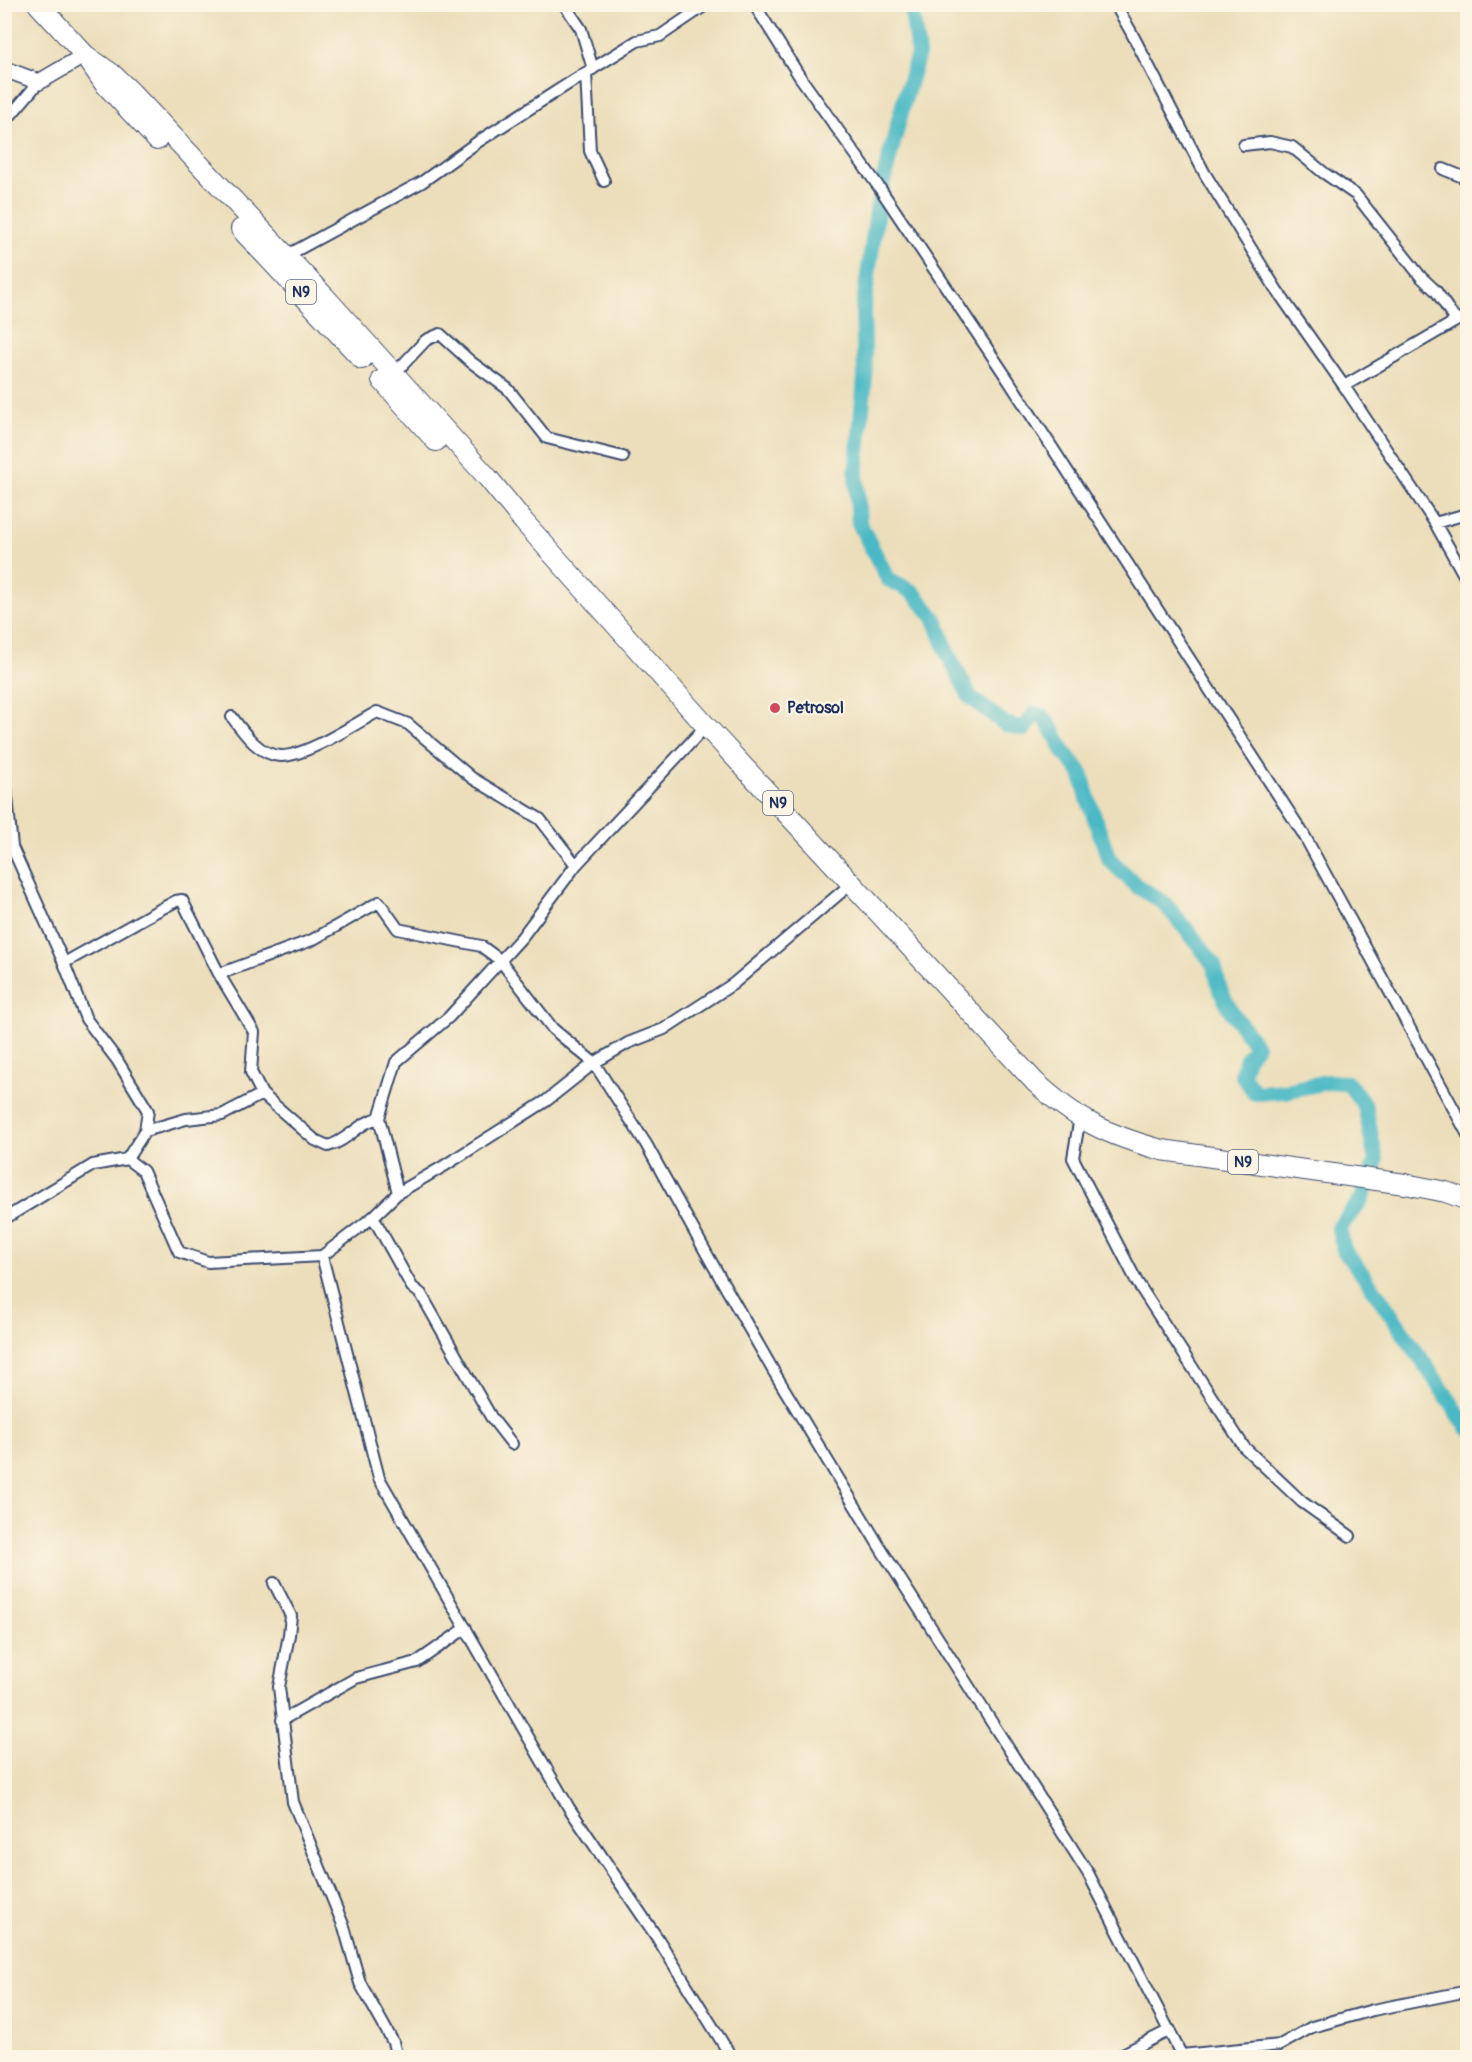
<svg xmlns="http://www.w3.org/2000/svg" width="1472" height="2062" font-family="Pangolin,sans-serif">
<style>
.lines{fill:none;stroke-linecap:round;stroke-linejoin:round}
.river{stroke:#4bb9c5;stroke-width:16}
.street-casing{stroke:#3a496c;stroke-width:14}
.secondary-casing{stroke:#3a496c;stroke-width:18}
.highway-casing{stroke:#3a496c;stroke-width:22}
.street{stroke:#fff;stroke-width:10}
.secondary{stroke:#fff;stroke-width:15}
.highway{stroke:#fff;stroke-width:20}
.poi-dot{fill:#d1495b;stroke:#fcf5e5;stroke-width:2}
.labels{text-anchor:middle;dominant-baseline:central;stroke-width:4.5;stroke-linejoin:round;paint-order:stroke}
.shield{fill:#fcf5e5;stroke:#5e6a86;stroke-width:1.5}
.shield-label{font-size:15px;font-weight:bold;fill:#1b2f5e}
.poi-label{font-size:16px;font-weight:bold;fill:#1b2f5e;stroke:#fcf5e5;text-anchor:start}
</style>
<rect width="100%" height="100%" fill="#fcf5e5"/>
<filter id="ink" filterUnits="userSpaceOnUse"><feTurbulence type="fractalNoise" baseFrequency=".0167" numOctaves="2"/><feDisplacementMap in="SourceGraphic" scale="12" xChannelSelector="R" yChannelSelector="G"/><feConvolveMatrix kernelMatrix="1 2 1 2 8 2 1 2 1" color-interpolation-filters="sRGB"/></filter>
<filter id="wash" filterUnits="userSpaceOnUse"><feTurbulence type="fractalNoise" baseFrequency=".008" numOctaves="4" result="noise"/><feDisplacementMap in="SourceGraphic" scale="24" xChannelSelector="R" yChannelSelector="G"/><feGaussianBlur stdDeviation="1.35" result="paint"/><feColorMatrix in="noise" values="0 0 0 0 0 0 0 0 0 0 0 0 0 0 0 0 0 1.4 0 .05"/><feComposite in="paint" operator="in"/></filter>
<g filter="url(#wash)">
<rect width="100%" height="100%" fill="#ecdeba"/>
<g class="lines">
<path class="river" d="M 881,190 L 904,101 L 918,54 L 911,4
M 878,205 L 863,310 L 865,378 L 856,475 L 859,523 L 888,579 L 913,592 L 935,619 L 948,654 L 970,697 L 1005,724 L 1024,729 L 1034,714 L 1043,716 L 1054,732 L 1064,752 L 1081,773 L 1088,799 L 1109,859 L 1137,886 L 1164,903 L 1192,936 L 1214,965 L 1220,990 L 1231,1011 L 1256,1046 L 1247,1058 L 1242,1074 L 1255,1093 L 1286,1091 L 1326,1082 L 1348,1083 L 1365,1106 L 1376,1161 L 1362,1199 L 1339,1228 L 1344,1250 L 1375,1291 L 1468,1428"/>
</g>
</g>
<g filter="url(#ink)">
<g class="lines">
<g class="street-casing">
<path id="street" d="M 564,4 L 581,29 L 593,69
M 754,4 L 800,77 L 881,190 L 1005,375 L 1304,835 L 1468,1135
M 1115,4 L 1130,30 L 1205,174 L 1276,289 L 1344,386 L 1435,523 L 1468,582
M 586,73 L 590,151 L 604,181
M 4,123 L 39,82
M 1244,145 L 1270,142 L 1292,147 L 1324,173 L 1356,195 L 1421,277 L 1436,291 L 1456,321
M 1443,169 L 1468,179
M 286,256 L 422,182 L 479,141 L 568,84 L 637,41 L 660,36 L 707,4
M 394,374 L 426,340 L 440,334 L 471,362 L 508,389 L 547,438 L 623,457
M 1344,386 L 1468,314
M 1435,523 L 1463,515 L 1468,511
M 232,717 C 243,732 260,756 281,756 C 307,756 353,725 377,712 L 408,724 L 472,778 L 540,819 L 576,865
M 4,767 L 12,847 L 64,963 L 86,1019 L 117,1060 L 148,1111 L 145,1131
M 64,963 L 146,917 L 176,901 L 182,900 L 219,974 L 254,1032 L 251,1072 L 262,1094 L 315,1140 L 328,1146 C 348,1141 359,1122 379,1118
M 219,974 L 312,940 L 379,902 L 398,929 L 481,946 L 500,960 L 553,1029 L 594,1063 L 646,1144 L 709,1258 L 774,1372 L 881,1549 L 1088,1873 L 1183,2058
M 1080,1117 L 1073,1158 L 1137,1282 L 1244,1447 L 1302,1502 L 1350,1536
M 127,1159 L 145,1131 L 186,1119 L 222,1115 L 262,1094
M 398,1193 L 444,1166 L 546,1101 L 594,1063 L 628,1043 L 664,1029 L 733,984 L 852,883
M 373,1217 L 412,1287 L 421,1294 L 491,1417 L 512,1444
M 4,1219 L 93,1165 L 127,1159 L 143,1171 L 179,1252 L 208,1262 L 322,1256 L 373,1217 L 398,1193 L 379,1118 L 396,1062 L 449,1017 L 522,937 L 576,865 L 706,726
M 322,1256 L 379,1478 L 569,1808 L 658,1939 L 732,2058
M 274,1583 L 291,1616 L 289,1635 L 279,1687 L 293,1802 L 344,1927 L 360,1983 L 393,2042 L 397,2058
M 282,1720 L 356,1678 L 417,1662 L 466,1628
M 1182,2055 L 1280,2045 L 1312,2027 L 1373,2010 L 1468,1991
M 1115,2058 L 1170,2030"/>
</g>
<g class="secondary-casing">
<path id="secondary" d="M 4,69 L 39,82 L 85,55"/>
</g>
<g class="highway-casing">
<path id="highway" d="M 38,4 L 85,55 L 104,83 L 157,140
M 85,55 L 112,74 L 131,92 L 325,297 L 488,478 L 524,522 L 706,726 L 1035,1082 C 1078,1121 1107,1135 1162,1150 L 1405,1184 L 1446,1192 L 1468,1200
M 241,229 L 362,359
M 382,380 L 436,441"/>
</g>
<use href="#street" class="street"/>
<use href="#secondary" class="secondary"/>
<use href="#highway" class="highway"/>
</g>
</g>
<circle class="poi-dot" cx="775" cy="708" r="6"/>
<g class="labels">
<g class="shield">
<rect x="286" y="280" width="30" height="24" rx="4.5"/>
<rect x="763" y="791" width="30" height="24" rx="4.5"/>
<rect x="1228" y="1150" width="30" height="24" rx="4.5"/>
</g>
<g class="shield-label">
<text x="301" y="292">N9</text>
<text x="778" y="803">N9</text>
<text x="1243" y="1162">N9</text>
</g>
<g class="poi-label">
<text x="787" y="708">Petrosol</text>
</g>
</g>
<rect width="1472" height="2062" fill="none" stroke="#fcf5e5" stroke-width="24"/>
</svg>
